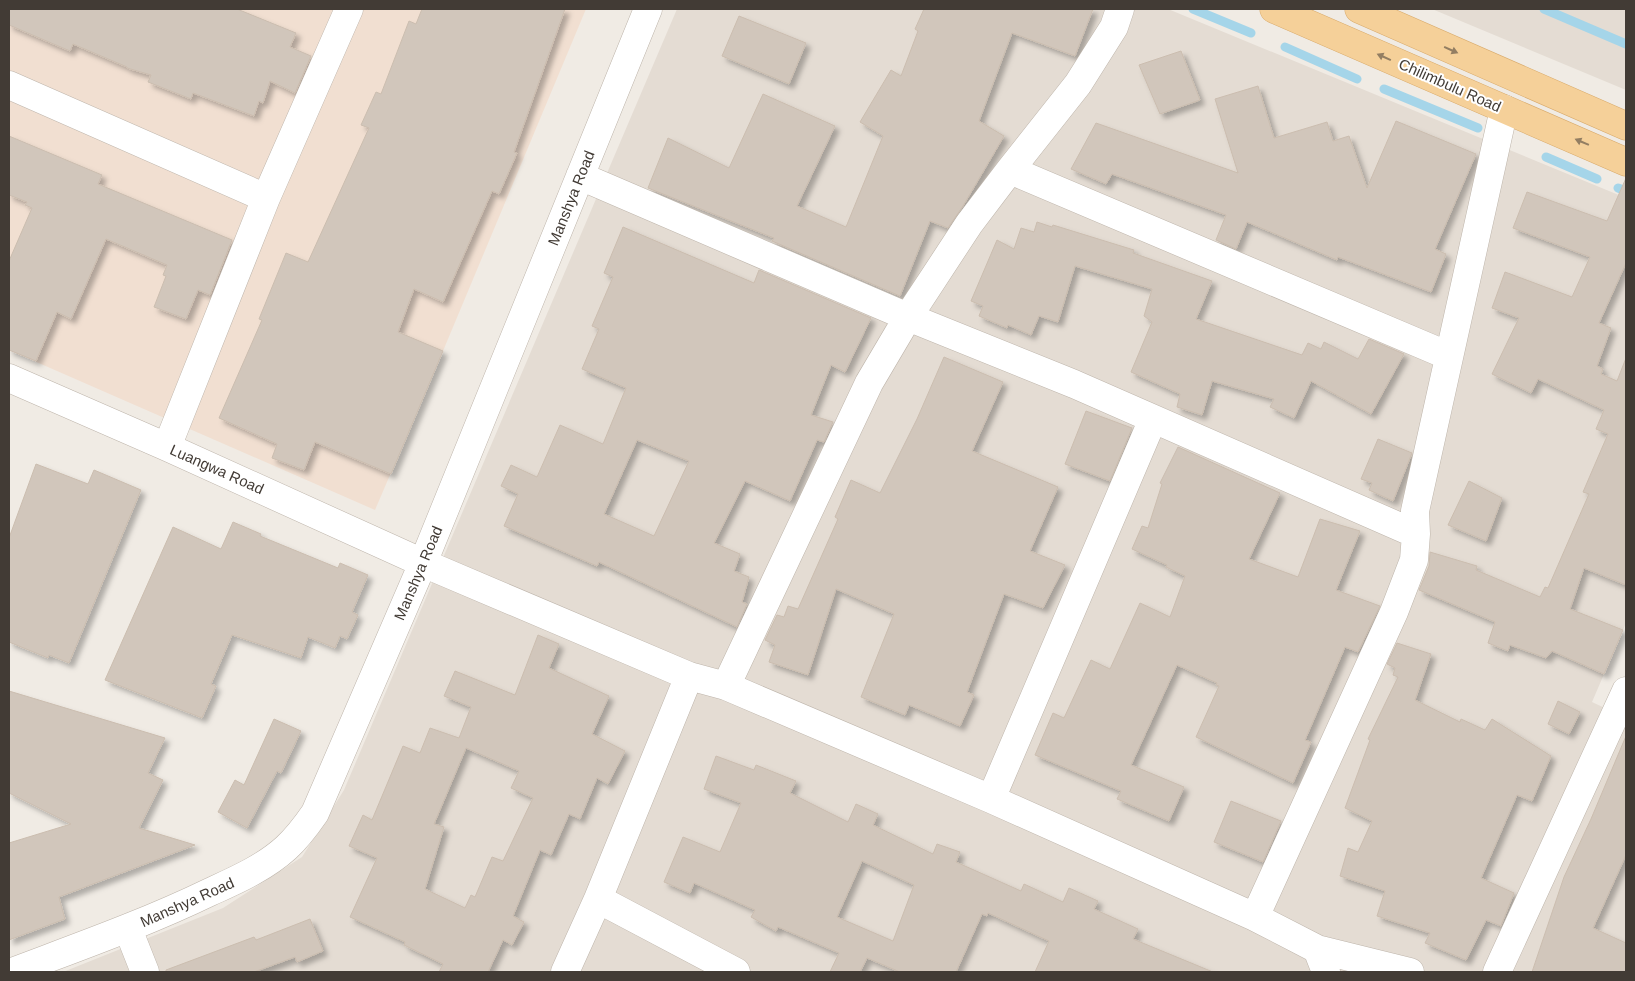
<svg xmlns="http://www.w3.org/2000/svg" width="1635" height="981" font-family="Arial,sans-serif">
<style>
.residential{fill:#e4dcd3}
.commercial{fill:#f1dfd1}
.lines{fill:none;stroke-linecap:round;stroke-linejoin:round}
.stream{stroke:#a5d5e9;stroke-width:9}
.building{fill:#d1c6bb;stroke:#cbbdaf;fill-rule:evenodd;filter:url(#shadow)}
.minor-casing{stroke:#beb5ab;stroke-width:29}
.major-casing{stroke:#d8aa6b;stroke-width:29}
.minor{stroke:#fff;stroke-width:28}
.major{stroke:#f5d099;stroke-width:28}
.oneway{fill:#937e62}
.labels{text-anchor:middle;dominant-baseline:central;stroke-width:4;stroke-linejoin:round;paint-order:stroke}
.street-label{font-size:15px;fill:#423b35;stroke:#fff}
</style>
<defs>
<filter id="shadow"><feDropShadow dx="4.5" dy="4.5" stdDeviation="2.5" flood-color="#0004"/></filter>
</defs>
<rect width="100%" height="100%" fill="#f0ebe4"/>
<path class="residential" d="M 677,9 L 1168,9 L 1626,198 L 1626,623 L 1592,702 L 1626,718 L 1626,972 L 63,972 L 223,908 L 302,857 L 344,790 Z
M 1432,9 L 1626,9 L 1626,90 Z"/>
<path class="commercial" d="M 9,9 L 586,9 L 443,351 L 375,510 L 9,350 Z"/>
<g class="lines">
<path class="stream" d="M 1193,9 L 1251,33
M 1544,9 L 1626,44
M 1285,47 L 1357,79
M 1384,89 L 1478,128
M 1546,157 L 1597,179
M 1618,188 L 1626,191"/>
</g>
<path class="building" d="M 9,9 L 237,9 L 296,33 L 290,47 L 311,56 L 295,93 L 270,81 L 263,103 L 259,101 L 254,116 L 193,93 L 191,99 L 148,82 L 151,75 L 127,68 L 127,67 L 73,44 L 70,51 L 9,25 Z
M 422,9 L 565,9 L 514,152 L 517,153 L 499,194 L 492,191 L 443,302 L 414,289 L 398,332 L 443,351 L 391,474 L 315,442 L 304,470 L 272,458 L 277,444 L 219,418 L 262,320 L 259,319 L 286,253 L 308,262 L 369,128 L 361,125 L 376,92 L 381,94 L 409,21 L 416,24 Z
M 924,9 L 1093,9 L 1075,56 L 1012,33 L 979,121 L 1004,136 L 963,206 L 948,228 L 930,221 L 900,296 L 772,241 L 774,238 L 648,188 L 668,138 L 729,168 L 763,94 L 835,126 L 797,206 L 846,227 L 883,136 L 860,122 L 891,70 L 901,76 L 918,31 L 915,29 Z
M 739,16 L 806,43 L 789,84 L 722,56 Z
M 1181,51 L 1200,100 L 1160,114 L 1139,65 Z
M 1258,86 L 1274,138 L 1327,122 L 1333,141 L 1349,136 L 1367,188 L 1396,121 L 1476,154 L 1435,249 L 1446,254 L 1431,292 L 1338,257 L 1337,260 L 1247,222 L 1236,249 L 1216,240 L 1226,215 L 1112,174 L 1106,184 L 1071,169 L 1096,123 L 1238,173 L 1215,99 Z
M 9,136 L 102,175 L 98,184 L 232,240 L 210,295 L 198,290 L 186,319 L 154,307 L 166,276 L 163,275 L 167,265 L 106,239 L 71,319 L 57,312 L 36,361 L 9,350 L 9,261 L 32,208 L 25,205 L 27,202 L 9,195 Z
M 1626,178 L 1626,263 L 1599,323 L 1611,328 L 1597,366 L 1603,369 L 1601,374 L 1617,381 L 1626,358 L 1626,585 L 1584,568 L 1570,609 L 1623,630 L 1604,674 L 1552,651 L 1546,658 L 1510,645 L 1508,651 L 1488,643 L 1495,622 L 1419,590 L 1429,566 L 1430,552 L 1477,566 L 1476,570 L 1540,597 L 1545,587 L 1548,588 L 1589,494 L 1583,492 L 1608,434 L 1596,429 L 1604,410 L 1538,379 L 1531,393 L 1492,374 L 1519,318 L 1492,308 L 1505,272 L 1572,297 L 1590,257 L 1513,228 L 1527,192 L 1607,221 Z
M 1037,222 L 1052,227 L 1053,225 L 1134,250 L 1133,253 L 1212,281 L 1196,319 L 1302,355 L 1308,343 L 1321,349 L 1324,342 L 1358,359 L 1369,339 L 1404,354 L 1371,414 L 1311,381 L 1294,418 L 1270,407 L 1274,399 L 1212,381 L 1202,415 L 1177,407 L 1180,394 L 1131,372 L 1152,322 L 1144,316 L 1152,289 L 1075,266 L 1058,322 L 1039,316 L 1031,335 L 1008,325 L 1007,328 L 979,316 L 983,306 L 971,301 L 997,240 L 1014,249 L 1021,228 L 1034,232 Z
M 623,227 L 754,283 L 759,270 L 871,318 L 845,372 L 831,365 L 811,415 L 833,422 L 824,442 L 817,440 L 790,501 L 745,481 L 714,543 L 740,554 L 734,571 L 749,577 L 742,602 L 747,604 L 737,627 L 599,562 L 597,566 L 504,526 L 518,494 L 501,486 L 511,465 L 537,477 L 560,425 L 603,444 L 626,388 L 582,369 L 599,329 L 592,326 L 613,277 L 604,273 ZM 637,440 L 689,461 L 654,536 L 604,514 Z
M 944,357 L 1003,382 L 972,451 L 1058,487 L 1030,551 L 1065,565 L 1043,608 L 1004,594 L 967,692 L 974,695 L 960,726 L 909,705 L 905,715 L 861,697 L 894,614 L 836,589 L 808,675 L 769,662 L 775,645 L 765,640 L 777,615 L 784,617 L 788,606 L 798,609 L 838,519 L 835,517 L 851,480 L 880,493 L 917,419 Z
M 1086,411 L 1132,428 L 1110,481 L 1065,464 Z
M 1378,439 L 1412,453 L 1393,501 L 1369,490 L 1372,483 L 1361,479 Z
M 1178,447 L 1280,493 L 1249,559 L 1298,577 L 1320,519 L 1360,531 L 1336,590 L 1380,606 L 1358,652 L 1345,647 L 1305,740 L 1311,742 L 1293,783 L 1196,737 L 1219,686 L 1216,685 L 1217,683 L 1177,665 L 1131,765 L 1184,787 L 1169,821 L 1117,799 L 1121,791 L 1035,755 L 1053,713 L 1064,718 L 1091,660 L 1110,669 L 1140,603 L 1170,617 L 1185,576 L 1166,567 L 1167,565 L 1132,549 L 1142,526 L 1148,528 L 1162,484 L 1160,483 Z
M 36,464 L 88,484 L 94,470 L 141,490 L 69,663 L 49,655 L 48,658 L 9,642 L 9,538 Z
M 1469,481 L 1502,498 L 1486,541 L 1448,525 Z
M 233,522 L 261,534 L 260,536 L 338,568 L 340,563 L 368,575 L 352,612 L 358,615 L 347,639 L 340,636 L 335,648 L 308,637 L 301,658 L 232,635 L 211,684 L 216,686 L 202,718 L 105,680 L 173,527 L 221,549 Z
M 538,635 L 559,644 L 549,668 L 609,696 L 592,734 L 625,751 L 608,784 L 597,778 L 580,819 L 569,814 L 551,855 L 540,850 L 513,916 L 524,922 L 512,945 L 503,940 L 488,972 L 439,972 L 443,964 L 404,945 L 405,942 L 350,917 L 377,858 L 349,846 L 363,815 L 372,820 L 403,746 L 420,753 L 430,728 L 459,738 L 471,707 L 444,696 L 455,671 L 515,695 ZM 466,748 L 519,771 L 511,788 L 533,798 L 503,861 L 492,857 L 475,897 L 471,895 L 465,908 L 425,889 L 444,827 L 434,824 Z
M 1397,643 L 1431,654 L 1415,700 L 1460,722 L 1461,719 L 1485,730 L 1492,719 L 1551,756 L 1532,801 L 1517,795 L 1481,878 L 1514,893 L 1502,923 L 1501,926 L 1486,920 L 1466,960 L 1425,943 L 1430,933 L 1377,916 L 1385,891 L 1340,876 L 1348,848 L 1358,852 L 1372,821 L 1345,808 L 1370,740 L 1368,739 L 1398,677 L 1393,675 L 1395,668 L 1387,664 Z
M 9,691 L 165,738 L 148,773 L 163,780 L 139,828 L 195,845 L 59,897 L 65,919 L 9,940 L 9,843 L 71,824 L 9,793 Z
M 1558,701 L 1580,712 L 1569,734 L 1548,724 Z
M 274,719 L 301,731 L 281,773 L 277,771 L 247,828 L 218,812 L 235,780 L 244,785 Z
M 1626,736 L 1626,855 L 1593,928 L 1626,943 L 1626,972 L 1532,972 L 1564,877 L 1591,819 Z
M 716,756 L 754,770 L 756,765 L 796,781 L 790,793 L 848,822 L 856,804 L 878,814 L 873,825 L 933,854 L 937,844 L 960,852 L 956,862 L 1021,891 L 1024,884 L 1063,902 L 1069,888 L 1098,901 L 1094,909 L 1138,929 L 1133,939 L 1213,972 L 1035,972 L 1049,941 L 988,913 L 987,916 L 982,914 L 956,972 L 900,972 L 867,958 L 860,972 L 830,972 L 839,953 L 778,927 L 776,931 L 751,917 L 755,910 L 694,883 L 690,893 L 664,882 L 683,837 L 720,852 L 741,803 L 704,789 ZM 862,861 L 914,885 L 893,941 L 837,917 Z
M 1231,801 L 1281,821 L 1263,862 L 1214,842 Z
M 310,919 L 323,951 L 297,962 L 295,957 L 254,972 L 166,972 L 166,970 L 254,937 L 256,940 Z"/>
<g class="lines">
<g class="minor-casing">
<path id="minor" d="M 9,85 L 266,198
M 1010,170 L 1449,356
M 580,176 L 908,317 L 1074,384 L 1416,534
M 9,378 L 167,447 L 423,563 L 689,676 L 726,686 L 991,799 L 1255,917 L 1317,949 L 1326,972
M 167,447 L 266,198 L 349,9
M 726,686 L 869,383 L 908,317 L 969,224 L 1010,170 L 1078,84 L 1114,27 L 1120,9
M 991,799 L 1153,419
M 598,899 L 736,972
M 1255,917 L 1394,612 L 1414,560 L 1416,534 L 1415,511 L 1504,109
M 128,929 L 145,972
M 1317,949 L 1410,972
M 12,972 C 78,947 146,923 210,892 C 236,880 264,868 286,848 C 297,838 306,826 315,813 L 423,563 L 648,9
M 565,972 L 598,899 L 689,676
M 1497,972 L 1626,691"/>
</g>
<g class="major-casing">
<path id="major" d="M 1274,9 L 1626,162
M 1359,9 L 1626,126"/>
</g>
<use href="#minor" class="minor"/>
<use href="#major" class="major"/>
</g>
<defs><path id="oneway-solid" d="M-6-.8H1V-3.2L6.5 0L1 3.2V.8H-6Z" transform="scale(1.25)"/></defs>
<g class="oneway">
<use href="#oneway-solid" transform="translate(1451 50) rotate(24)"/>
<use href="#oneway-solid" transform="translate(1384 57) rotate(-156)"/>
<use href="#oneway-solid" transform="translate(1582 142) rotate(-157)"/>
</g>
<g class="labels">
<g class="street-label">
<text transform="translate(1450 85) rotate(24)">Chilimbulu Road</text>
<text transform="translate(571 198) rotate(-68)">Manshya Road</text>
<text transform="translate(217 469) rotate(24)">Luangwa Road</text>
<text transform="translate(418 573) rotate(-67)">Manshya Road</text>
<text transform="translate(187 902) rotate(-24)">Manshya Road</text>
</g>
</g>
<rect width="1635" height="981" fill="none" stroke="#423b35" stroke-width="20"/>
</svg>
